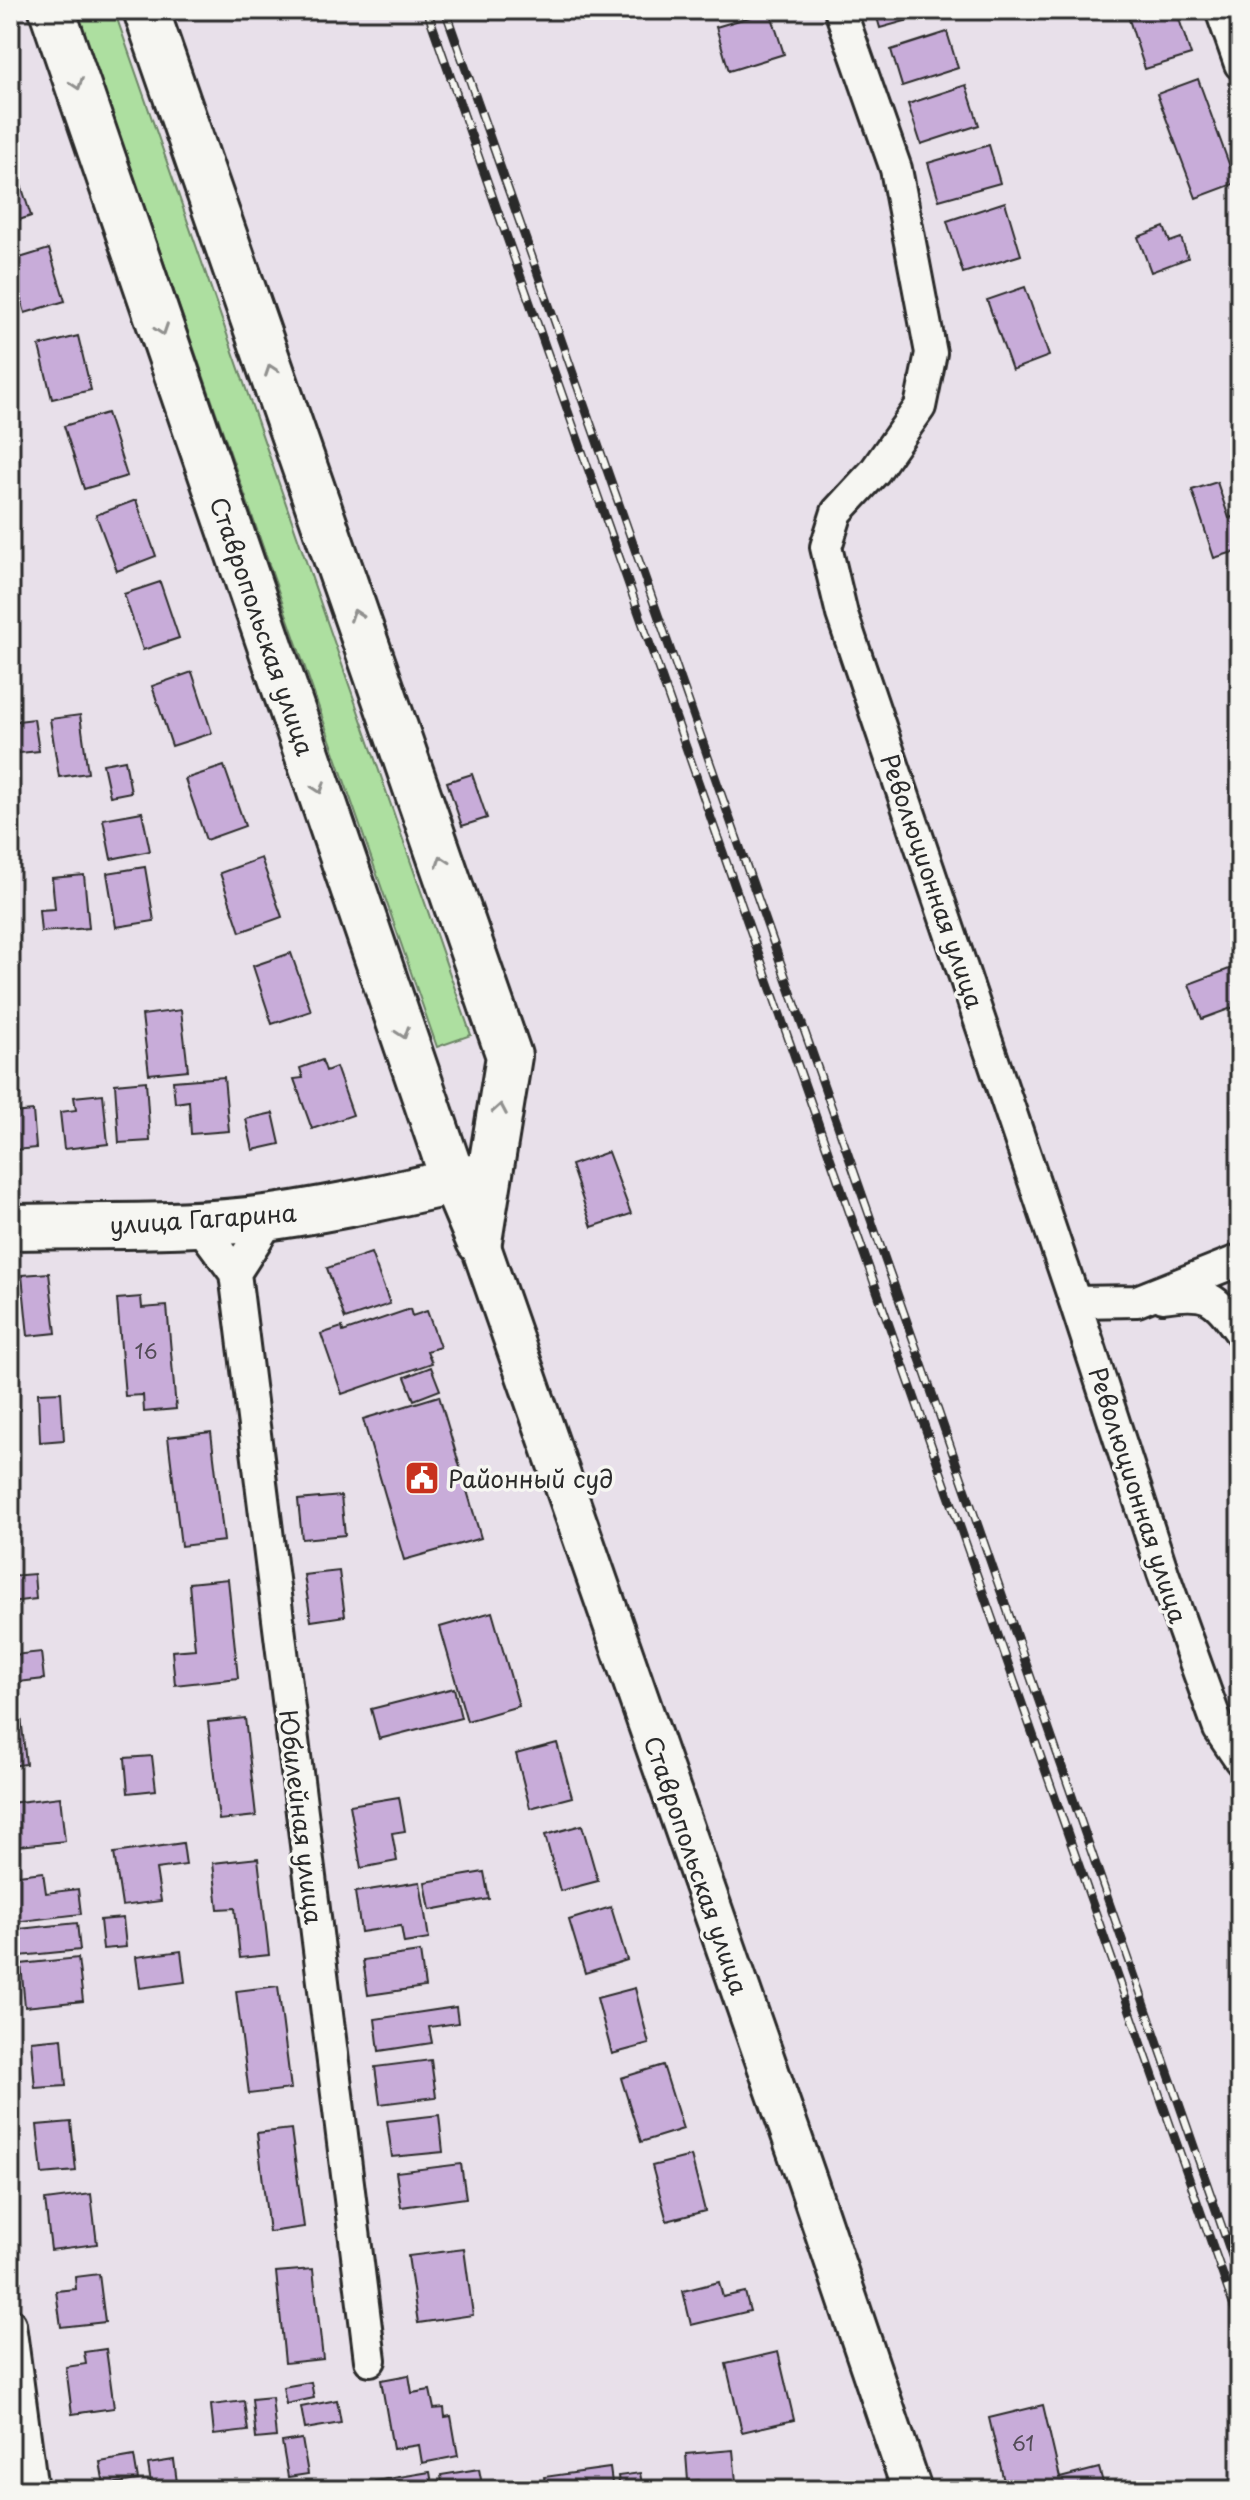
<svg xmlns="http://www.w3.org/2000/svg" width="1250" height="2500" font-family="'Playpen Sans',sans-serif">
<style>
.green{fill:#addfa0;stroke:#6c8566;stroke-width:2}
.building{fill:#c8acd9;stroke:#2b2b2b;stroke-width:2}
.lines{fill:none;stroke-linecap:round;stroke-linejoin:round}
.minor-casing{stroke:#2b2b2b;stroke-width:36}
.tertiary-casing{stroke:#2b2b2b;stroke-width:44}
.secondary-casing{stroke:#2b2b2b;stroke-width:50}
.minor{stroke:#f6f6f2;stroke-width:30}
.tertiary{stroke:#f6f6f2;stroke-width:38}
.secondary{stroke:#f6f6f2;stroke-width:44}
.rail-casing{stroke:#2b2b2b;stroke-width:9}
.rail{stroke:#f6f6f2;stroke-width:6;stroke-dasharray:18;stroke-linecap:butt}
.oneway{stroke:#90908e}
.labels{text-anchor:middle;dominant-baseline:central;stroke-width:7;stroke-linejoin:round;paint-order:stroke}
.number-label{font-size:20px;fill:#524b56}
.street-label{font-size:24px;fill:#2b2b2b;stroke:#f6f6f2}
.poi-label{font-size:24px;fill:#2b2b2b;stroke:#f6f6f2;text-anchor:start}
</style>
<rect width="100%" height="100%" fill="#e8e0ea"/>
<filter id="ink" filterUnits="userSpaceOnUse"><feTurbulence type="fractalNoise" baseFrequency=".0125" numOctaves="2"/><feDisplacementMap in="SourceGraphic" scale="16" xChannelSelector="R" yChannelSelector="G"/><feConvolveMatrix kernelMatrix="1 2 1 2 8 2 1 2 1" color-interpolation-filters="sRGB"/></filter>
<g filter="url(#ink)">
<path class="green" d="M 76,10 L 114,10 L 471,1035 L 437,1047 Z"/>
<path class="building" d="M 875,10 L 936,10 L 937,12 L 880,28 Z
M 1126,10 L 1176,10 L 1191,55 L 1145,69 Z
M 770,11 L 784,54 L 729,71 L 716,27 Z
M 947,32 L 958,68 L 902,86 L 891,50 Z
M 1198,79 L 1236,183 L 1196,198 L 1157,94 Z
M 966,85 L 979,125 L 921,144 L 908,104 Z
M 989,145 L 1000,183 L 939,200 L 928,163 Z
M 13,160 L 31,216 L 10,223 L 10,161 Z
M 1005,202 L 1021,255 L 963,273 L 947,221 Z
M 1164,227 L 1170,242 L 1181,238 L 1188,258 L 1151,272 L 1138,237 Z
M 49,249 L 65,301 L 25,313 L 10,261 Z
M 1025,287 L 1049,356 L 1012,370 L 987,300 Z
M 78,336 L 91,390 L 52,399 L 39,346 Z
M 107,413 L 127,476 L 84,489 L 64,426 Z
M 1217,482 L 1229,518 L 1240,515 L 1240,550 L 1214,558 L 1192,490 Z
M 136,500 L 156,556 L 117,571 L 96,515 Z
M 160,582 L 179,638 L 143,650 L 124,594 Z
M 192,672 L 212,733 L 172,746 L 152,686 Z
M 80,715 L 88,773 L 59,777 L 50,719 Z
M 34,719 L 39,751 L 10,754 L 10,722 Z
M 125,760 L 131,792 L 110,796 L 103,764 Z
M 224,766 L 245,826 L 206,840 L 185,779 Z
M 472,774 L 487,818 L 462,826 L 447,782 Z
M 142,812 L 150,851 L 111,859 L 103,819 Z
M 261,858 L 282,917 L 240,932 L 220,873 Z
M 145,867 L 154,921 L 116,927 L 107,873 Z
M 84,875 L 89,928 L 41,932 L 39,910 L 55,909 L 52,878 Z
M 291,953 L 311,1011 L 272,1024 L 253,966 Z
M 1240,965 L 1240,1005 L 1202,1019 L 1189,984 Z
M 181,1010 L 188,1070 L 149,1074 L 142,1015 Z
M 322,1060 L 326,1071 L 336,1067 L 353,1115 L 312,1129 L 294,1079 L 303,1078 L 300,1068 Z
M 224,1077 L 229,1131 L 191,1134 L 189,1101 L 175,1103 L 173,1081 Z
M 146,1081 L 150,1141 L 119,1143 L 115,1084 Z
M 103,1094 L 108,1144 L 64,1149 L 60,1112 L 76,1110 L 74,1097 Z
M 33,1111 L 36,1148 L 15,1150 L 12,1113 Z
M 273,1113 L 280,1144 L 253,1150 L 246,1119 Z
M 608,1152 L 631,1214 L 592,1227 L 571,1165 Z
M 371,1253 L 390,1304 L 345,1319 L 327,1268 Z
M 49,1273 L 56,1333 L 28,1336 L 22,1275 Z
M 141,1297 L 142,1308 L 167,1306 L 176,1409 L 144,1412 L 143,1395 L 125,1396 L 117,1299 Z
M 410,1309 L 412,1316 L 427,1311 L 440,1347 L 427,1351 L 432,1363 L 342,1394 L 321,1334 L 342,1327 L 343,1332 Z
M 431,1367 L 440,1390 L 414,1400 L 405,1377 Z
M 61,1392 L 64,1440 L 40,1442 L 38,1393 Z
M 439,1396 L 481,1538 L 404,1560 L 363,1419 Z
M 211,1432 L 224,1541 L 181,1546 L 168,1437 Z
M 341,1496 L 345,1535 L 302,1539 L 298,1500 Z
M 339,1571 L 345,1616 L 311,1621 L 304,1575 Z
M 34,1574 L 36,1599 L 10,1602 L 10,1576 Z
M 228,1579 L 238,1678 L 175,1685 L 172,1651 L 195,1649 L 189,1583 Z
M 492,1612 L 519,1706 L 467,1721 L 440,1627 Z
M 13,1637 L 14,1655 L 41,1652 L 44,1679 L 10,1683 L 10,1638 Z
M 454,1688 L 461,1718 L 379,1739 L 371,1709 Z
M 21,1716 L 26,1764 L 10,1766 L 10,1717 Z
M 245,1718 L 256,1816 L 219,1820 L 208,1722 Z
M 557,1743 L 572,1797 L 530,1808 L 516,1754 Z
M 152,1756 L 156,1790 L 128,1793 L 125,1758 Z
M 60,1797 L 65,1841 L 10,1847 L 10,1803 Z
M 399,1797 L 405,1831 L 392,1833 L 397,1861 L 361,1868 L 350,1805 Z
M 582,1825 L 598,1881 L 560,1891 L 545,1835 Z
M 183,1843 L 186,1865 L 156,1869 L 161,1901 L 122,1906 L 114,1853 Z
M 258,1858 L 269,1955 L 240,1958 L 235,1908 L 218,1909 L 213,1863 Z
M 43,1872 L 46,1893 L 78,1889 L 81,1914 L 14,1922 L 10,1876 Z
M 484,1872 L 489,1899 L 430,1910 L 425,1882 Z
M 420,1882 L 429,1939 L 404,1943 L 401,1926 L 361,1932 L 355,1892 Z
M 611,1907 L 627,1960 L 585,1973 L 569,1920 Z
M 123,1918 L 126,1947 L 103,1949 L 100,1920 Z
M 77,1923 L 80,1950 L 10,1957 L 10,1930 Z
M 181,1951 L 185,1982 L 140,1988 L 136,1957 Z
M 420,1952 L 425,1987 L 368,1995 L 363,1960 Z
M 78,1958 L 83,2001 L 25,2007 L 21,1964 Z
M 278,1986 L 291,2089 L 249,2094 L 236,1991 Z
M 635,1988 L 649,2044 L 612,2054 L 597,1998 Z
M 456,2007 L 458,2023 L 429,2027 L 432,2043 L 379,2051 L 375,2019 Z
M 62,2038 L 66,2086 L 35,2088 L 31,2041 Z
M 431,2060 L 436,2097 L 380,2104 L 375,2067 Z
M 663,2065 L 683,2129 L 641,2142 L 621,2078 Z
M 439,2115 L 443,2152 L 392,2157 L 387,2121 Z
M 71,2122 L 76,2171 L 42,2174 L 37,2125 Z
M 291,2129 L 304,2227 L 269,2232 L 257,2133 Z
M 691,2156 L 705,2211 L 667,2221 L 652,2166 Z
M 461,2164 L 466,2198 L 401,2207 L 396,2172 Z
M 91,2194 L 97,2244 L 51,2250 L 45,2200 Z
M 464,2249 L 473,2315 L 418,2323 L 408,2256 Z
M 313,2269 L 323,2359 L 285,2363 L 276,2272 Z
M 99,2274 L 105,2322 L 61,2327 L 56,2291 L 76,2289 L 75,2277 Z
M 719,2282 L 723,2297 L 745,2292 L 750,2311 L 691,2325 L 683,2291 Z
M 106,2349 L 114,2408 L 72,2414 L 66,2367 L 86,2364 L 84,2352 Z
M 778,2352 L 794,2420 L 742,2432 L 726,2364 Z
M 409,2375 L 412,2393 L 430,2390 L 434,2409 L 444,2408 L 445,2417 L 451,2416 L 458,2456 L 422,2463 L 419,2445 L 393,2449 L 381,2380 Z
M 311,2382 L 314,2398 L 286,2404 L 283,2387 Z
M 272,2397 L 276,2437 L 256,2439 L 252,2399 Z
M 337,2400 L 341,2423 L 305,2429 L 301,2407 Z
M 244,2401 L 248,2431 L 214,2435 L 211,2405 Z
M 1043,2405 L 1060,2478 L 1099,2468 L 1105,2490 L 1006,2490 L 989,2418 Z
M 302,2439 L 308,2474 L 288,2477 L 282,2442 Z
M 733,2450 L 736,2482 L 721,2483 L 721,2490 L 699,2490 L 698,2480 L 688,2481 L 686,2454 Z
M 134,2456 L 138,2480 L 104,2485 L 100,2462 Z
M 174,2460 L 178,2490 L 152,2490 L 148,2464 Z
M 610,2468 L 613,2490 L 546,2490 L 544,2477 Z
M 479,2469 L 483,2490 L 443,2490 L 441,2475 Z
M 430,2472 L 433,2490 L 376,2490 L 375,2481 Z
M 640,2473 L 643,2490 L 620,2490 L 618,2476 Z"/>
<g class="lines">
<g class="minor-casing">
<path id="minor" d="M 840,10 L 896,169 L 931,353 L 920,407 L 875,471 L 837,512 L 826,547 L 842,614 L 1075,1302 L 1163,1573 L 1219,1729 L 1240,1760
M 1221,10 L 1240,64
M 198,1223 L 235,1273 L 370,2360
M 235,1273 L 271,1217
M 1163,1297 C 1208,1290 1214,1296 1240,1332
M 1075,1302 L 1137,1301 L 1240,1260
M 10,2324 L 32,2490"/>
</g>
<g class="tertiary-casing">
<path id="tertiary" d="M 479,1241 L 807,2180 L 912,2490"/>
</g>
<g class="secondary-casing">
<path id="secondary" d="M 52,10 L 454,1182 L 479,1241
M 146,10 L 509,1056 L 479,1241
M 10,1227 C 97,1225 187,1229 273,1217 C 343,1207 413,1191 482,1175"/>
</g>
<use href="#minor" class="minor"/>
<use href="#tertiary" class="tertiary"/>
<use href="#secondary" class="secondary"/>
<g class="rail-casing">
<path id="rail" d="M 427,10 L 1240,2324
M 445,10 L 919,1356 L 1240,2279"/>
</g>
<use href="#rail" class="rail"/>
</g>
<defs><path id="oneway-chevron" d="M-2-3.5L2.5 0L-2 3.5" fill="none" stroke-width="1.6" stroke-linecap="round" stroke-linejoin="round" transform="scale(2)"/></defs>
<g class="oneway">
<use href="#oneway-chevron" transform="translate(77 84) rotate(71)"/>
<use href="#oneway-chevron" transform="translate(162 330) rotate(71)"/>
<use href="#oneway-chevron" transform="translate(271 370) rotate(-109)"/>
<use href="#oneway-chevron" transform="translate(356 615) rotate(-109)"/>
<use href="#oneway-chevron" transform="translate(319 788) rotate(71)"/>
<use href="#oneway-chevron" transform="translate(442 861) rotate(-109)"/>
<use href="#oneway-chevron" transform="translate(403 1033) rotate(71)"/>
<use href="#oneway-chevron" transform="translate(500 1109) rotate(-80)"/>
</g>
</g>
<defs>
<g id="civic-square" transform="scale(1.8)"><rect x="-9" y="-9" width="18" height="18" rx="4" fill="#c8321e" stroke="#f6f6f2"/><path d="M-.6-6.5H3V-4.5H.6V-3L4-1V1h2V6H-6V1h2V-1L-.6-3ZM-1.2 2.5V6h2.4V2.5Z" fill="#fff"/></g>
</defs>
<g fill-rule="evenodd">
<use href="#civic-square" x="422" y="1478"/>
</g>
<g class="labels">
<g class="number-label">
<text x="146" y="1351">16</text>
<text x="1023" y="2443">61</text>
</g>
<g class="street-label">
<text transform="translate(263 626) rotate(71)">Ставропольская улица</text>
<text transform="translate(933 881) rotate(71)">Революционная улица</text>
<text transform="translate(203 1218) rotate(-4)">улица Гагарина</text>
<text transform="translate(1139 1495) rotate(72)">Революционная улица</text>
<text transform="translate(302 1817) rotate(83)">Юбилейная улица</text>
<text transform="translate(697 1865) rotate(71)">Ставропольская улица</text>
</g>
<g class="poi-label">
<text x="448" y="1478">Районный суд</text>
</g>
</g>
<rect width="1250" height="2500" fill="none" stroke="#f6f6f2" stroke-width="40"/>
<rect x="20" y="20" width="1210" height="2460" fill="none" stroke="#2b2b2b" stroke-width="3" filter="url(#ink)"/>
</svg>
